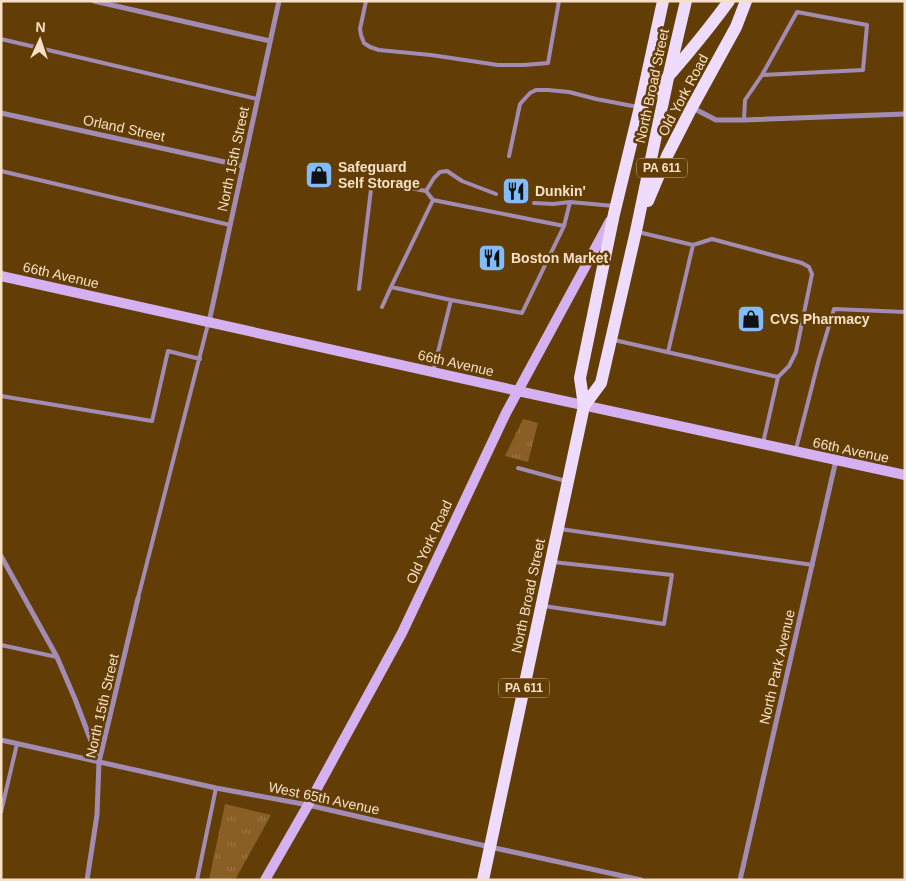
<svg xmlns="http://www.w3.org/2000/svg" width="906" height="881" font-family="Helvetica,sans-serif">
<style>
.grass{fill:url(#grass-tufts)}
.lines{fill:none;stroke-linecap:round;stroke-linejoin:round}
.lane{stroke:#a38cb4;stroke-width:4}
.street{stroke:#a38cb4;stroke-width:5}
.secondary{stroke:#d6b1f1;stroke-width:10}
.primary{stroke:#efdcfd;stroke-width:12}
.labels{text-anchor:middle;dominant-baseline:central;stroke-width:5;stroke-linejoin:round;paint-order:stroke}
.shield{fill:#623e06;stroke:#caaf8d;stroke-width:1}
.shield-label{font-size:12px;font-weight:bold;fill:#f6e0c7}
.street-label{font-size:14px;fill:#f6e0c7;stroke:#623e06}
.poi-label{font-size:14px;font-weight:bold;fill:#f6e0c7;stroke:#623e06;text-anchor:start}
</style>
<defs>
<pattern id="grass-tufts" width="24" height="20" patternUnits="userSpaceOnUse" patternTransform="scale(1.25)"><rect width="24" height="20" fill="#8a5f26"/><path d="M3 7l-1-3M5 7V3M7 7l1-3M15 17l-1-3M17 17v-4M19 17l1-3" fill="none" stroke="#9b7644"/></pattern>
</defs>
<rect width="100%" height="100%" fill="#623e06"/>
<path class="grass" d="M 523,419 L 538,423 L 528,462 L 505,456 Z
M 225,804 L 271,815 L 235,880 L 209,880 Z"/>
<g class="lines">
<path class="lane" d="M 366,1 L 360,29 L 361,35 L 364,43 L 370,47 L 379,50 L 431,55 L 498,65 L 524,65 L 548,63 L 559,1
M 1,39 L 257,99
M 744,120 L 745,100 L 762,75 L 797,12 L 867,25 L 863,70 L 762,75
M 509,156 L 520,104 L 530,93 L 536,90 L 548,90 L 569,92 L 596,99 L 638,107
M 1,171 L 230,225
M 426,191 L 434,178 L 440,172 L 447,171 L 462,181 L 496,194
M 433,200 L 564,226
M 534,203 L 553,204 L 570,202
M 638,232 L 693,245 L 668,352
M 693,245 L 712,239 L 802,263 L 809,267 L 812,274 L 796,352 L 789,366 L 778,377
M 359,289 L 372,181 L 426,191 L 433,200 L 391,287
M 451,300 L 522,313 L 564,226 L 570,202 L 614,206
M 382,307 L 391,287 L 451,300 L 433,372
M 614,340 L 778,377 L 763,443
M 1,396 L 152,421 L 168,351 L 200,359
M 796,449 L 819,359 L 834,309 L 905,312
M 518,468 L 566,481
M 560,529 L 813,565
M 138,598 L 208,324
M 544,606 L 664,624 L 672,575 L 553,562
M 1,645 L 57,657
M 1,812 L 17,744
M 197,880 L 216,788"/>
<path class="street" d="M 94,1 L 270,41
M 693,108 L 716,120 L 744,120 L 905,114
M 1,113 L 243,166
M 209,322 L 279,1
M 1,556 L 57,657 L 75,699 L 99,762
M 1,740 L 216,788 L 308,805 L 490,847 L 641,880
M 87,880 L 97,815 L 99,762 L 138,598
M 740,880 L 836,460"/>
<path class="secondary" d="M 1,276 L 518,391 L 905,475
M 265,880 L 308,805 L 402,633 L 506,413 L 610,221"/>
<path class="primary" d="M 641,107 C 672,73 702,38 729,1
M 648,201 L 667,156 L 692,107 L 736,27 L 746,1
M 584,406 L 601,383 L 636,231 L 668,78 L 686,1
M 483,880 L 584,406 L 580,378 L 614,214 L 640,107 L 663,1"/>
</g>
<defs>
<g id="shop-square" transform="scale(1.4375)"><rect x="-9" y="-9" width="18" height="18" rx="4" fill="#82bcfa" stroke="#623e06"/><path d="M-5-2.5h2.3a2.7 3.5 0 0 1 5.4 0H5L5.5 6h-11ZM-1.5-2.5h3a1.5 2.3 0 0 0-3 0Z" fill="#111"/></g>
<g id="restaurant-square" transform="scale(1.4375)"><rect x="-9" y="-9" width="18" height="18" rx="4" fill="#82bcfa" stroke="#623e06"/><path d="M-5-6h1v4h1v-4h1v4h1v-4h1v5L-1.5 .5V6h-2V.5L-5-1ZM5-6V6H3V1.5H1.5Q1.5-4 5-6Z" fill="#111"/></g>
</defs>
<g fill-rule="evenodd">
<use href="#shop-square" x="319" y="175"/>
<use href="#restaurant-square" x="516" y="191"/>
<use href="#restaurant-square" x="492" y="258"/>
<use href="#shop-square" x="751" y="319"/>
</g>
<g class="labels">
<g class="shield">
<rect x="637" y="158.5" width="50" height="19" rx="4"/>
<rect x="499" y="678.5" width="50" height="19" rx="4"/>
</g>
<g class="shield-label">
<text x="662" y="168">PA 611</text>
<text x="524" y="688">PA 611</text>
</g>
<g class="street-label">
<text transform="translate(652 86) rotate(-78)">North Broad Street</text>
<text transform="translate(683 95) rotate(-62)">Old York Road</text>
<text transform="translate(124 128) rotate(12)">Orland Street</text>
<text transform="translate(233 159) rotate(-78)">North 15th Street</text>
<text transform="translate(61 275) rotate(13)">66th Avenue</text>
<text transform="translate(456 363) rotate(13)">66th Avenue</text>
<text transform="translate(851 450) rotate(12)">66th Avenue</text>
<text transform="translate(429 542) rotate(-65)">Old York Road</text>
<text transform="translate(528 596) rotate(-78)">North Broad Street</text>
<text transform="translate(777 667) rotate(-77)">North Park Avenue</text>
<text transform="translate(102 706) rotate(-77)">North 15th Street</text>
<text transform="translate(324 798) rotate(12)">West 65th Avenue</text>
</g>
<g class="poi-label">
<text x="338" y="167">Safeguard<tspan x="338" dy="16">Self Storage</tspan></text>
<text x="535" y="191">Dunkin'</text>
<text x="511" y="258">Boston Market</text>
<text x="770" y="319">CVS Pharmacy</text>
</g>
</g>
<rect width="906" height="881" fill="none" stroke="#f6e0c7" stroke-width="5"/>
<g transform="translate(40 40) rotate(3)" stroke="#623e06" stroke-width="4" paint-order="stroke">
<path d="M0-4L9 19L0 12L-9 19Z" fill="#f6e0c7"/>
<text y="-8" font-size="14" font-weight="bold" text-anchor="middle" fill="#f6e0c7">N</text>
</g>
</svg>
